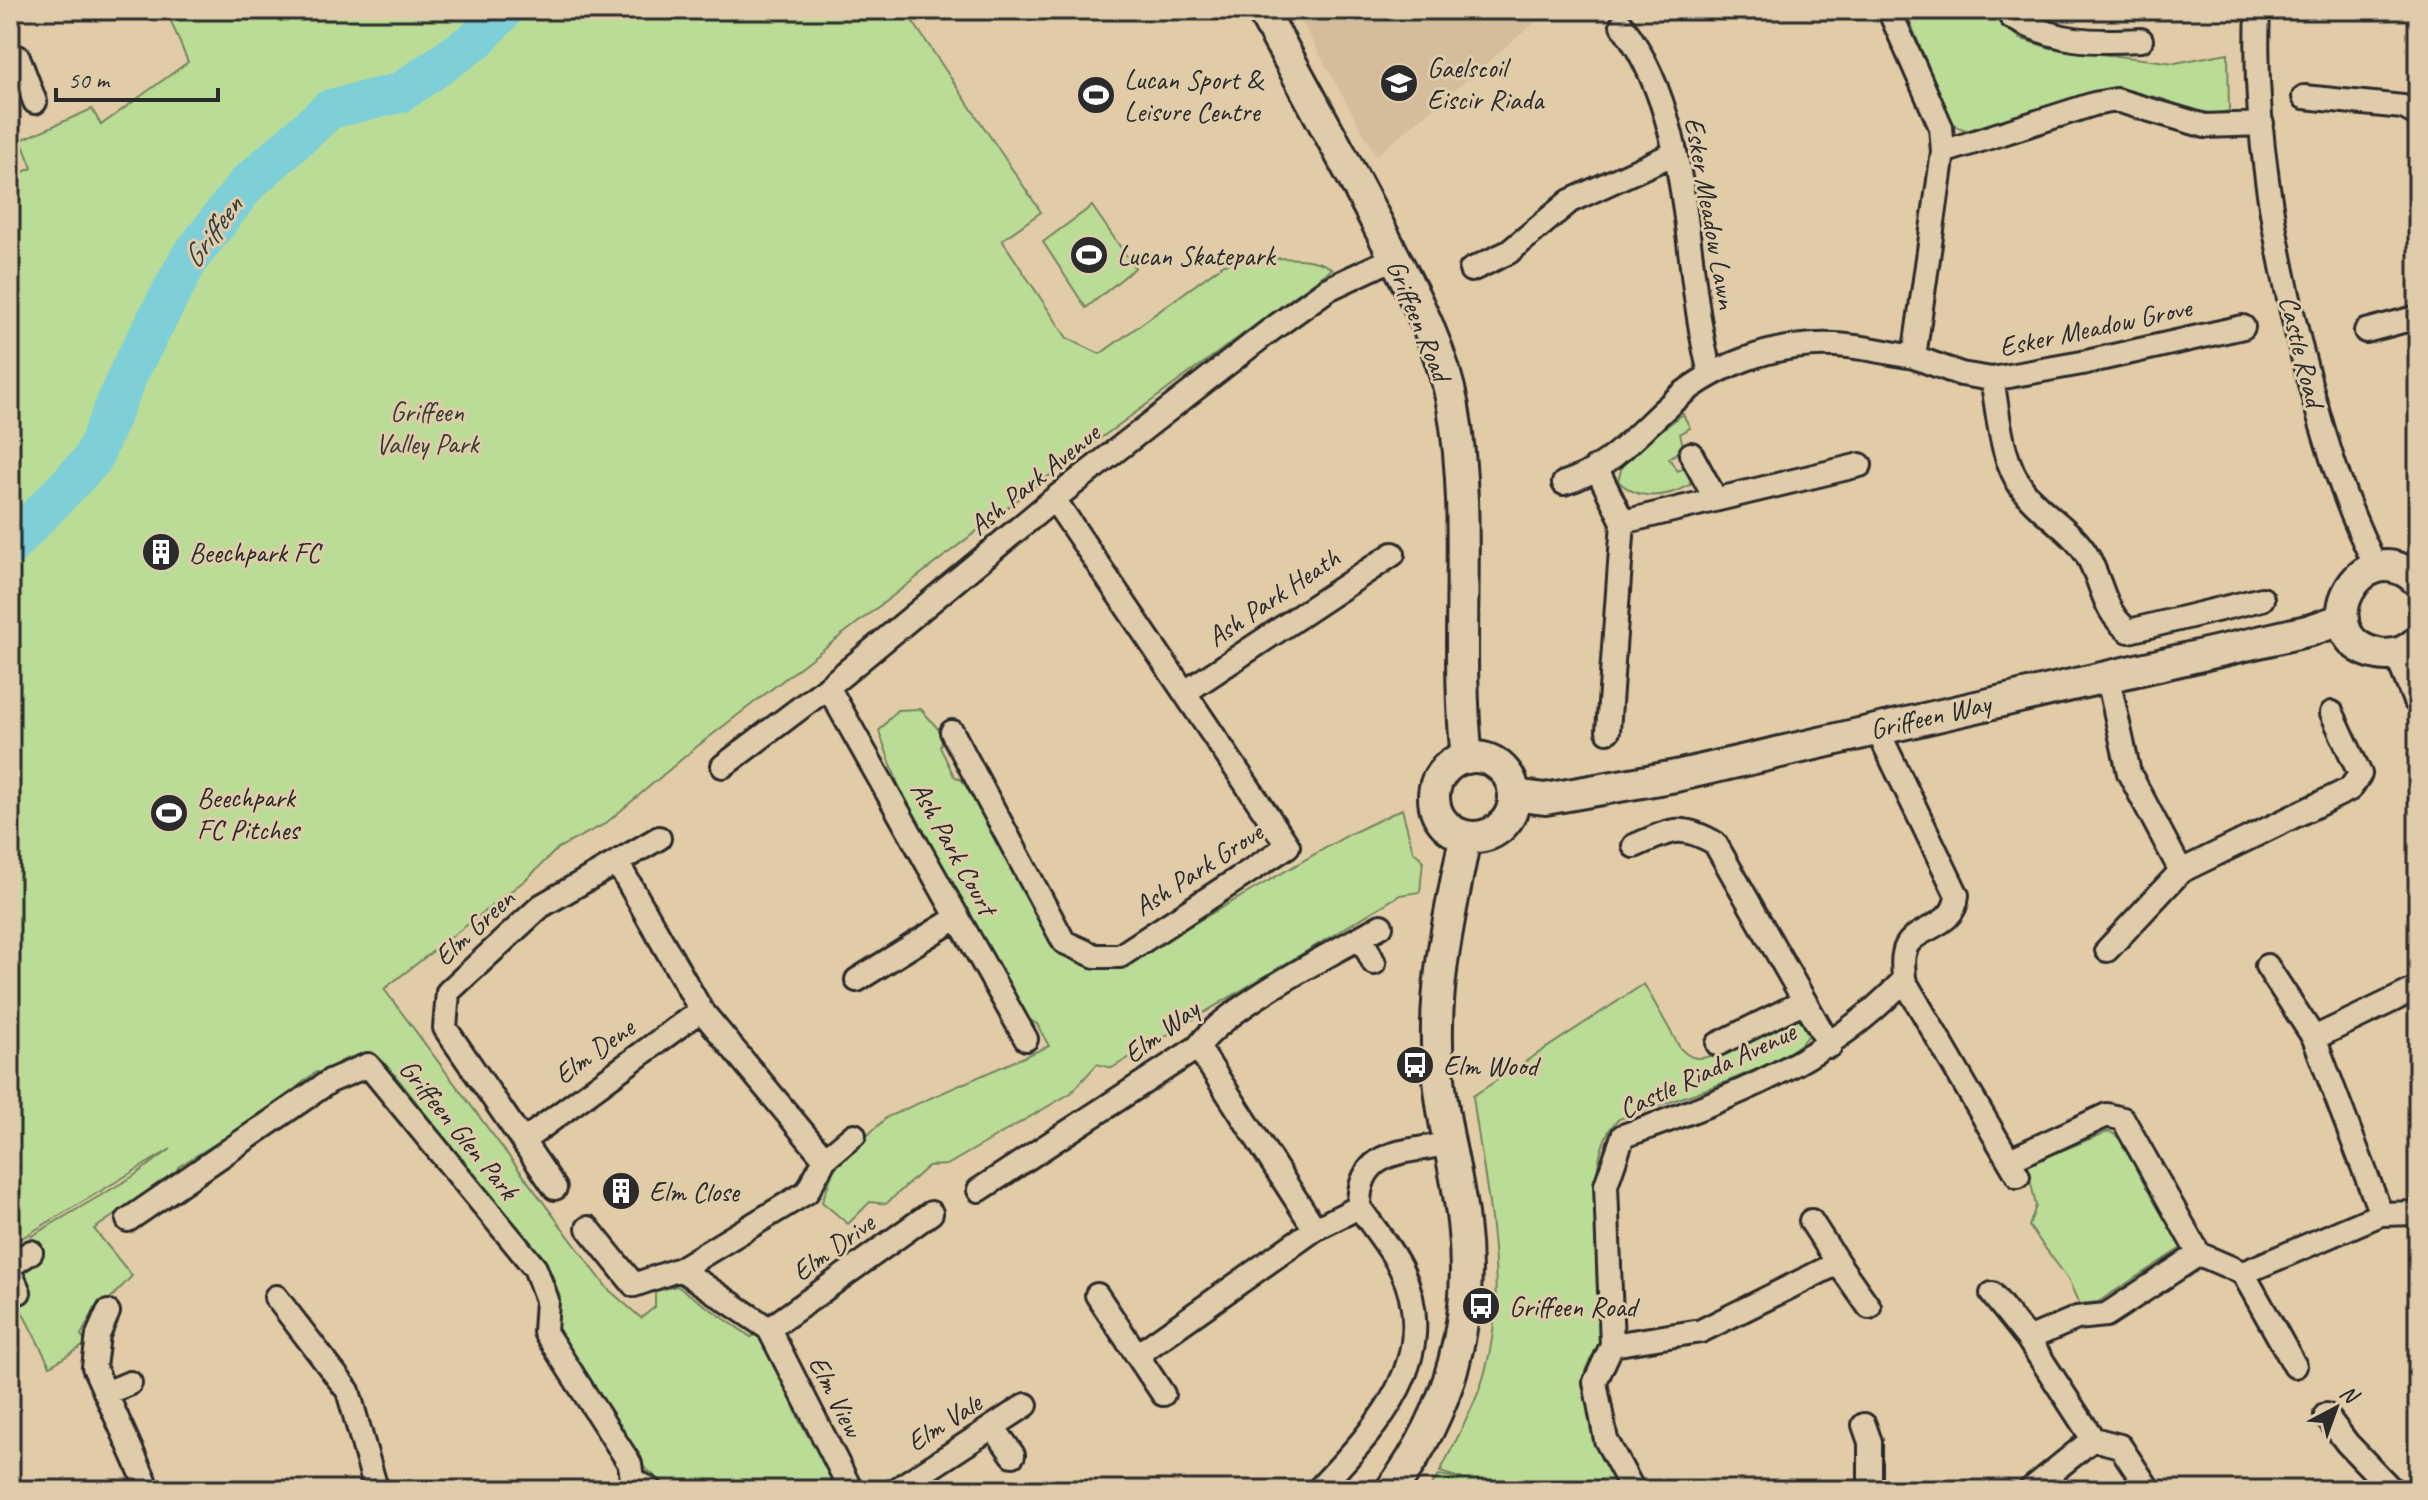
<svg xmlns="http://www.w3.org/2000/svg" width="2428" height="1500" font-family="Caveat,sans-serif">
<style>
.built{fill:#d5bd9b}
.green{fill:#bbdc96;stroke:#738460;stroke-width:2}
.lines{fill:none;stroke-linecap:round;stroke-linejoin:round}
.river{stroke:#7ecfd7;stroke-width:40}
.street-casing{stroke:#2b2b2b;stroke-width:28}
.secondary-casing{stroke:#2b2b2b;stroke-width:36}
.street{stroke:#dfccaa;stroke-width:22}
.secondary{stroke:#dfccaa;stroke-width:30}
.labels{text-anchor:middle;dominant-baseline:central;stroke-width:6;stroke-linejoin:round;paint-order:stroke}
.poi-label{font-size:28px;fill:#2b2b2b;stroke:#dfccaa;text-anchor:start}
.street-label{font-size:28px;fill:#2b2b2b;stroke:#dfccaa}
.park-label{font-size:28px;fill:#393d36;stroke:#dfccaa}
.water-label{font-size:30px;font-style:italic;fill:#333b3c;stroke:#dfccaa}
</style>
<rect width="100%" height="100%" fill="#e2cca8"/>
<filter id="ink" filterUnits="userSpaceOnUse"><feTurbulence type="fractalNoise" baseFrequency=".0125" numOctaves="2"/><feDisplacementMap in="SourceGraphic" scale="16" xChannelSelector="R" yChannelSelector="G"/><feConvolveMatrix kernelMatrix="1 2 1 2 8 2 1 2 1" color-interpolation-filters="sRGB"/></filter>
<g filter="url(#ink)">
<path class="built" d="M 1295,10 L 1550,10 L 1376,156 Z"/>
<path class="green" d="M 189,10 L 905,10 L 1041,212 L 1002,240 L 1067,338 L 1100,354 L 1224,264 C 1250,259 1311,252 1332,269 L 1038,484 L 695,748 L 605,824 L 558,848 L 529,877 L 384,989 L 608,1289 L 641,1318 L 655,1307 L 655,1291 L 677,1286 L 751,1337 L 757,1334 L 770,1346 L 800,1422 L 840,1490 L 672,1490 L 639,1463 L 581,1364 L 558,1334 L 557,1289 L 552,1275 L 387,1065 C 363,1048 345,1056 323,1073 L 316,1072 C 285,1095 261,1120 229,1143 L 223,1139 L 178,1167 L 177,1173 L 94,1229 L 132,1276 L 105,1304 L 99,1301 L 81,1335 L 85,1342 L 83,1346 L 50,1366 L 15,1298 L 30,1290 L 23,1269 L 39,1254 L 30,1237 L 132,1177 L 171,1149 L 10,1245 L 10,178 L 32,168 L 21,140 L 92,109 L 101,125 L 188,62 L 170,19 Z
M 1905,10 L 1999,10 L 2007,26 L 2021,39 L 2050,48 L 2175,63 L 2228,53 L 2229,111 C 2191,120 2173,95 2139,95 C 2081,94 2026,114 1970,131 L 1957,127 L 1949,117 Z
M 1092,206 L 1135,268 L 1086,308 L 1043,242 Z
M 1683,414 L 1690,428 L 1680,434 L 1683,445 L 1679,452 L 1669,458 L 1677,471 L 1685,468 L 1691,475 L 1690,485 C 1665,498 1639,501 1618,481 L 1624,459 Z
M 921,709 L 945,737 L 940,747 L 954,776 L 967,783 L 1059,951 L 1091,967 L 1120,966 L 1350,834 L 1402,809 L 1413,851 L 1423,860 L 1420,892 L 1400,895 L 1112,1068 L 1097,1064 L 1071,1093 L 947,1165 L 928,1166 L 886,1204 L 870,1202 L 848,1224 L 822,1202 L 835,1166 L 887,1117 L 1049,1046 L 1037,1024 L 1026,1018 L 903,798 L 879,731 L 897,710 Z
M 1644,984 L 1680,1048 C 1685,1053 1689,1057 1697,1058 C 1718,1060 1769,1025 1790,1015 L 1802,1017 L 1810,1032 C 1799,1064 1655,1106 1619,1119 C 1579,1149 1601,1288 1600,1335 C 1600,1353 1583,1362 1584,1381 C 1586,1417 1612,1457 1626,1490 L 1428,1490 L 1439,1475 L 1463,1479 L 1440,1472 C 1454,1443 1472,1413 1482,1382 C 1512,1288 1485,1192 1473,1096 Z
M 2109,1131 L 2122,1140 L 2182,1235 L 2181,1248 L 2098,1302 L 2079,1304 L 2068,1279 L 2029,1226 L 2036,1206 L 2027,1165 Z"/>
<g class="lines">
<path class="river" d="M 10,546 L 92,460 L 130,370 L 189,259 L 246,185 L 330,109 L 400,93 L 476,40 L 504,10"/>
<g class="street-casing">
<path id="street" d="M 2008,10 L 2011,17 C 2056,42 2091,43 2141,40
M 2258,10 C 2253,125 2273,238 2301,349 C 2320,424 2341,498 2377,568
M 1622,25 C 1695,124 1681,259 1710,373
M 10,60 L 18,57 L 35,102
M 2304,97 L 2403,107 L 2418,115
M 1943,152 L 2094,104 L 2116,100 L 2205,126 L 2262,124
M 1471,270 L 1509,252 L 1570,201 L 1675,153
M 2366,331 L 2418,317
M 1914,357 L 1961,374 L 1992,379 L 2082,363 L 2243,327
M 1992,379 C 1999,416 2000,459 2024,491 C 2042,515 2073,530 2088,557 C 2103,584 2103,612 2129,631 L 2262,599
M 1691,454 L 1715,498
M 1596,467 L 1623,522 L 1608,731
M 1564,483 C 1605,472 1637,434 1667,407 C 1710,366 1775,342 1835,345 C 1861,346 1888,353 1914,357 L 1943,152 L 1941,127 L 1889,10
M 1623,522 L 1860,465
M 2107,674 L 2129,773 L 2181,871 L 2107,950
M 828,687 L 1026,1039
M 1187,691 L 1393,554
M 1877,729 L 1957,895 C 1955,932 1908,925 1904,954 C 1902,962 1904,972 1904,980 L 2018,1176
M 952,732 L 1064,942 L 1095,956 L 1120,956 L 1288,846 L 1054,499
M 723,766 L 828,687 L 1054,499 L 1268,332 L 1328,289 L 1394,258
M 1634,846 C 1670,831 1679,822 1715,843 L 1830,1046
M 618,864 L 701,1010 L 825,1159 L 807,1192 L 680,1269
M 2181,871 L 2350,789 L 2360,774 L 2332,713
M 1361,937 L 1374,963
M 2267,966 L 2314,1038 L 2381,1214
M 857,980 L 958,917
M 2314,1038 L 2418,988
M 1718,1044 L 1803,1002
M 1198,1047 L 1315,1229
M 523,1141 L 701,1010
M 825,1159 L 854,1135
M 2012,1159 L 2107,1115 L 2123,1119 L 2199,1254
M 555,1188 L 445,1028 L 448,992 L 541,906 L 659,838
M 979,1190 L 1198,1047 C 1228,1005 1335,952 1381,926
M 1359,1207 C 1358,1149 1402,1153 1447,1144
M 128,1220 L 330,1081 L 368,1065 L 535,1268 L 547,1300 L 545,1332 L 630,1464 L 632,1479
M 588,1228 L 634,1285 L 680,1269 L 769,1329
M 1838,1263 L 1869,1307
M 10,1266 L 31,1252
M 10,1272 L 19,1292
M 2243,1273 L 2295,1366
M 1992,1294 L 2028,1339
M 1097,1295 L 1137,1355 L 1315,1229 L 1359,1207
M 276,1297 L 348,1391 L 375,1485 L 380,1490
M 108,1312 L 98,1335 L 94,1367 L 149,1490
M 769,1329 L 931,1213
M 769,1329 L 851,1490
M 1612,1345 L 1701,1331 L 1838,1263 L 1811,1221
M 1137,1355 L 1163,1394
M 106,1393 L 130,1383
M 2326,1415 L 2347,1443 L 2392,1490
M 1864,1425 L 1870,1442 L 1870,1488
M 993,1427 L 1013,1455
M 2093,1439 L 2120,1446 L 2149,1490
M 632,1479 L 651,1490
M 896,1490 L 1026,1405
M 1318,1490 C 1375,1429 1444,1359 1401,1269 C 1390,1247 1373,1227 1359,1207
M 1633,1490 L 1606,1440 L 1595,1382 L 1612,1345 L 1606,1185 L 1623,1136 C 1726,1101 1829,1061 1904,980
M 2030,1490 L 2093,1439 L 2028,1339 L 2077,1318 L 2106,1315 L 2199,1254 L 2243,1273 L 2381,1214 L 2418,1213"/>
</g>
<g class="secondary-casing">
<path id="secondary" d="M 1262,10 C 1301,81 1340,152 1377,223 C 1407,282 1441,341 1453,407 C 1473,522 1454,642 1467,758
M 2418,581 C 2360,526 2304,640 2378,654 C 2393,657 2407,652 2418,641
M 2400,653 L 2418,698
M1434 797a40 40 0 1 1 80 0a40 40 0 1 1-80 0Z
M 1515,795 L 1545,799 L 1676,776 L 2311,630 L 2343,619
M 1391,1490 C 1450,1412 1475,1320 1463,1222 C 1457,1170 1441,1119 1438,1066 C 1432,988 1450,914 1465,838"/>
</g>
<use href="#street" class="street"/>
<use href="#secondary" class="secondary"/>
</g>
</g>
<defs>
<g id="school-disc" transform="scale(2)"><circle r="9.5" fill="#2b2b2b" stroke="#dfccaa"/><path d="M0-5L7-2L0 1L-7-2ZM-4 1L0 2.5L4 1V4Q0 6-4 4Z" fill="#fff"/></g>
<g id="stadium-disc" transform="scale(2)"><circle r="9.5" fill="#2b2b2b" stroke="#dfccaa"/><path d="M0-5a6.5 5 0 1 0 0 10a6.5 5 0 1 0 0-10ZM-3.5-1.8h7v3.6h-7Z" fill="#fff"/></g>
<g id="building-disc" transform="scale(2)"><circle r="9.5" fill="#2b2b2b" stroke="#dfccaa"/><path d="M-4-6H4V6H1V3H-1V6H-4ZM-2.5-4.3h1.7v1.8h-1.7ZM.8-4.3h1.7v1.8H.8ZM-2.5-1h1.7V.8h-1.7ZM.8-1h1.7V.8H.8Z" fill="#fff"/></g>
<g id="bus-disc" transform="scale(2)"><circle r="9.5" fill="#2b2b2b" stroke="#dfccaa"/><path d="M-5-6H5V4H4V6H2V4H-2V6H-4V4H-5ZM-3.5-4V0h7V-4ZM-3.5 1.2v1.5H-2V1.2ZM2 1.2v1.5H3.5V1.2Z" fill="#fff"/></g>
</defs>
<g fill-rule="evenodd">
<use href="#school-disc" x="1399" y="83"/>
<use href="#stadium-disc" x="1096" y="95"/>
<use href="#stadium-disc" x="1089" y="255"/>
<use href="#building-disc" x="161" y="552"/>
<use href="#stadium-disc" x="169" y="813"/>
<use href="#bus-disc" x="1415" y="1065"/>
<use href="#building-disc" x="621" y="1191"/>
<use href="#bus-disc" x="1481" y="1306"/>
</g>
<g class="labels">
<g class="poi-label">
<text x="1427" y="67">Gaelscoil<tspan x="1427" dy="32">Eiscir Riada</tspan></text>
<text x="1124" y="79">Lucan Sport &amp;<tspan x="1124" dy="32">Leisure Centre</tspan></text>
<text x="1117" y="255">Lucan Skatepark</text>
<text x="189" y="552">Beechpark FC</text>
<text x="197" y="797">Beechpark<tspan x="197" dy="32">FC Pitches</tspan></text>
<text x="1443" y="1065">Elm Wood</text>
<text x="649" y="1191">Elm Close</text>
<text x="1509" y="1306">Griffeen Road</text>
</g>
<g class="street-label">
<text transform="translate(1711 213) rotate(80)">Esker Meadow Lawn</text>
<text transform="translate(1419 320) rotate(68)">Griffeen Road</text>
<text transform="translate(2095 327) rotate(-12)">Esker Meadow Grove</text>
<text transform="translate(2302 351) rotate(76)">Castle Road</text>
<text transform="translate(1034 479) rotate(-39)">Ash Park Avenue</text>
<text transform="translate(1273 597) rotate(-34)">Ash Park Heath</text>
<text transform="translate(1930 716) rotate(-13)">Griffeen Way</text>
<text transform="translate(954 848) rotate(61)">Ash Park Court</text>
<text transform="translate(1198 869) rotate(-33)">Ash Park Grove</text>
<text transform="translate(474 927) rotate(-43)">Elm Green</text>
<text transform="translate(1161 1031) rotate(-37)">Elm Way</text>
<text transform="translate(594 1051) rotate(-36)">Elm Dene</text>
<text transform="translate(1707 1070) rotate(-25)">Castle Riada Avenue</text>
<text transform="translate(459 1129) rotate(51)">Griffeen Glen Park</text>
<text transform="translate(833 1247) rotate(-36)">Elm Drive</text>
<text transform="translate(836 1396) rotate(63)">Elm View</text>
<text transform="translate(944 1422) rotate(-33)">Elm Vale</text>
</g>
<g class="park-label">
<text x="427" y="411">Griffeen<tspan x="427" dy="32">Valley Park</tspan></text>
</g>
<g class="water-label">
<text transform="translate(212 232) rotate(-54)">Griffeen</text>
</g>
</g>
<rect width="2428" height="1500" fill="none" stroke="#dfccaa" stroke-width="40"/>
<rect x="20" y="20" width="2388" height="1460" fill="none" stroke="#2b2b2b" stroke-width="3" filter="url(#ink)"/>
<g transform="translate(2336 1408) rotate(41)" stroke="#dfccaa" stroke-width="6" paint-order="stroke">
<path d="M0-6L14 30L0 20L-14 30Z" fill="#2b2b2b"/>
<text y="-12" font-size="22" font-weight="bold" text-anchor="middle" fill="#2b2b2b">N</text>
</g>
<path d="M56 88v12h162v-12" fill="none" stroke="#2b2b2b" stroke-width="4"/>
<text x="68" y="88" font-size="24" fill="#2b2b2b" stroke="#dfccaa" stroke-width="6" paint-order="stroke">50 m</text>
</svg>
